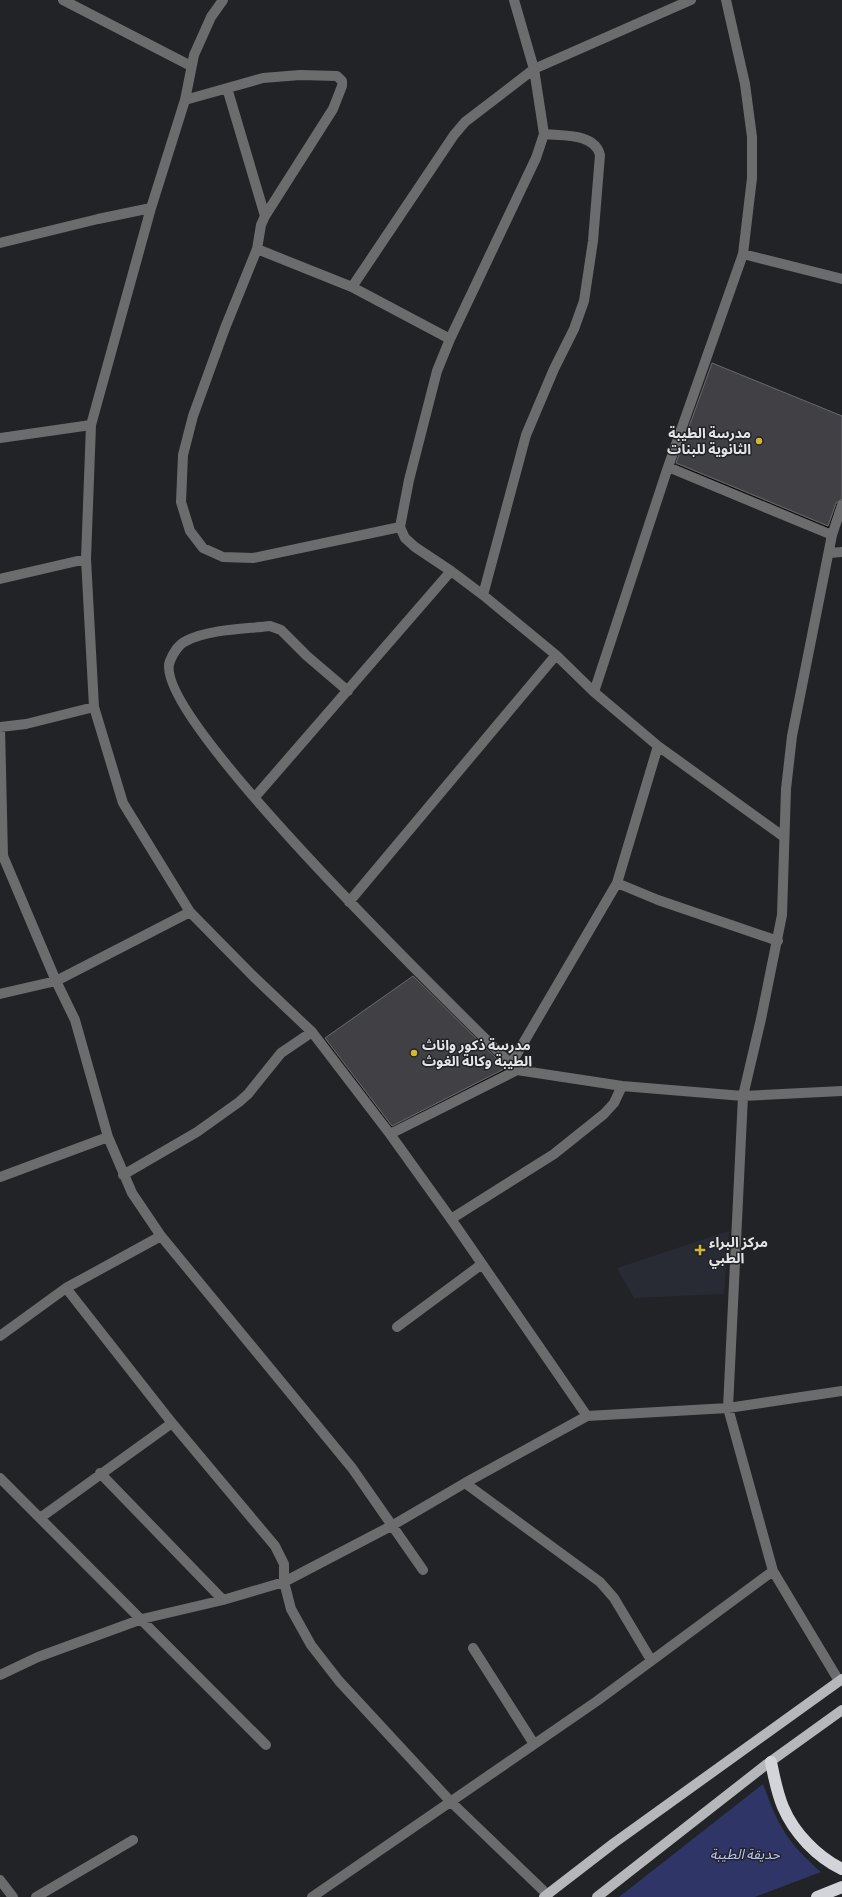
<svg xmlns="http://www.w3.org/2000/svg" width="842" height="1897" font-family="'Crimson Pro','Noto Sans Arabic',serif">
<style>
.built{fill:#292b34}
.green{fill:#2f3566}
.building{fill:#414145;stroke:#68696d;filter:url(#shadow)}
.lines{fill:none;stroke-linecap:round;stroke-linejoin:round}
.minor{stroke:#6c6c6e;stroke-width:10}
.major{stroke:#b6b7bb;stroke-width:10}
.highway{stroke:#d3d4d9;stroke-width:12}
.poi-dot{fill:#d4b635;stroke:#222326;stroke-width:1.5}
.labels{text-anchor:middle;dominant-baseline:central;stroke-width:3;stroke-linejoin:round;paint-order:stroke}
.poi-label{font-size:14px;font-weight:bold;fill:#e4e5e7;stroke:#222326;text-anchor:start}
.park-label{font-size:14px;font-style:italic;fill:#b8c4fc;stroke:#222326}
</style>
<defs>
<filter id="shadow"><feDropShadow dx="2.5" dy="4.5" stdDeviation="0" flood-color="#0009"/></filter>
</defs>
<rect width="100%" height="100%" fill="#222326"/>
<path class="built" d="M 729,1231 L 724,1294 L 634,1298 L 617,1268 Z"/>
<path class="green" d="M 763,1784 C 778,1826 788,1843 821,1872 L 755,1897 L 619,1897 Z"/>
<path class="building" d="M 712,363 L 842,416 L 842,499 L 836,503 L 828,526 L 676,463 Z
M 413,976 L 506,1068 L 392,1126 L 325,1038 Z"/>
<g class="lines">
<path class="minor" d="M 63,0 L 191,66
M 223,0 L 211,17 L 194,55 L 185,100 L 151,208 L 91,425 L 86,559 L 94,707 L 123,803 L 190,912 L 254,977 L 312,1032 L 390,1134 L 451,1219 L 587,1416
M 514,0 L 534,69 L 544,134 L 536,158 L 450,339 L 437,371 L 409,480 L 400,527 L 405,538 L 415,547 L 451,571 L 483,595 L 556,655 L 594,692 L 658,746 L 784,837
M 227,88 L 265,216
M 185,100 L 263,78 L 300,75 L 337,76 L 342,81 L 342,86 L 333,109 L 265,216 L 261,225 L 257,249 L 225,328 L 193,416 L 183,455 L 181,502 L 190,531 L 203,548 L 223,557 L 253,558 L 400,527
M 0,243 L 98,219 L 151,208
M 257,249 L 352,287 L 450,339
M 743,254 L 842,279
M 352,287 L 454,135 L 465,122 L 534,69 L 691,0
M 0,438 L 91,425
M 668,467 L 832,535
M 829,553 L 842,552
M 0,579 L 86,559
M 483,595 L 526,435 L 554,369 L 574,329 L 584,301 L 593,241 L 600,155 C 595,133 562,136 544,134
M 348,691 L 307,656 L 281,630 L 270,626 C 246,629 209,629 186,641 C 179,644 173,653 170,661 C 148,714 468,1021 517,1070
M 594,692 L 668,467 L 743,254 L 752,178 L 752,137 L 745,84 L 726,0
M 0,727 L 3,856 L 56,981 L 75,1020 L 108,1137 L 132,1193 L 161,1236 L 352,1468 L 423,1570
M 0,727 L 26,724 L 94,707
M 255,797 L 451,571
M 617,883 L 658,900 L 778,941
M 349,902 L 556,655
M 0,994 L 56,981 L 190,912
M 511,1064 L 617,883 L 658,746
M 390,1134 L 517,1070 L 622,1086 L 743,1096 L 842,1091
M 123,1175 L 197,1132 L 239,1102 L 248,1094 L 281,1053 L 312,1032
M 0,1177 L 108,1137
M 451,1219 L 554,1154 L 604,1114 L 614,1103 L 622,1086
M 66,1288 L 172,1423 L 275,1546 L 284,1564 L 284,1582 L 291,1609 L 311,1645 L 339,1681 L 451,1802 L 548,1895
M 397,1327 L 482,1264
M 0,1336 L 66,1288 L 161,1236
M 100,1473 L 223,1600
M 0,1478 L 266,1745
M 465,1483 L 600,1582 L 614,1598 L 651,1660
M 40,1518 L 172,1423
M 473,1648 L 534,1744
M 0,1675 L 38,1657 L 142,1619 L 223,1600 L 284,1582 L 393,1525 L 465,1483 L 587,1416 L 728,1408 L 842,1391
M 839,1681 L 773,1571 L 728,1408 L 743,1096 L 761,1019 L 782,915 L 786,789 L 792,736 L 832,535 L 842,505
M 0,1880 L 13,1897
M 36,1897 L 133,1840
M 312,1897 L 597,1701 L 773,1571"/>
<path class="major" d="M 544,1897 L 614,1843 L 842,1679
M 597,1897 L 767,1764 L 842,1710"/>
<path class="highway" d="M 771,1762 C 774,1777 777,1793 783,1807 C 794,1833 817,1857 842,1869
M 817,1897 L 842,1887"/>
</g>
<g class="poi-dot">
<circle cx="759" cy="441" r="4"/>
<circle cx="414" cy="1053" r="4"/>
<path d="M698 1244h4v4h4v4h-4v4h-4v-4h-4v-4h4z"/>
</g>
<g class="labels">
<g class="poi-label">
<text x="751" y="433" text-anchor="end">مدرسة الطيبة<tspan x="751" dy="16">الثانوية للبنات</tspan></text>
<text x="422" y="1045">مدرسة ذكور واناث<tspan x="422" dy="16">الطيبة وكالة الغوث</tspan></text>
<text x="709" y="1242">مركز البراء<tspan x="709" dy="16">الطبي</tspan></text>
</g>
<g class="park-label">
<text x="745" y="1854">حديقة الطيبة</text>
</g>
</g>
</svg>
